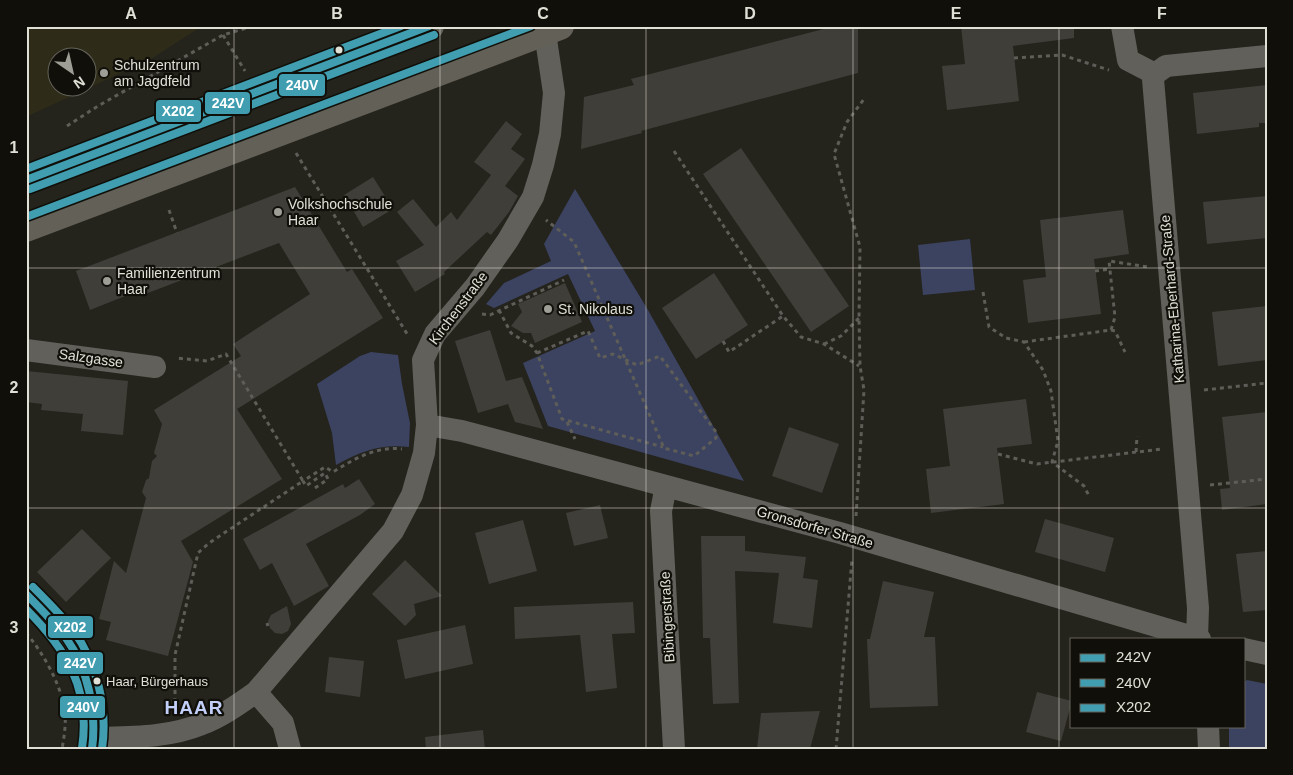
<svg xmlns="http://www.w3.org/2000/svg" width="1293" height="775" font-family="Arial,sans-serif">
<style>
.built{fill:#2e2c19;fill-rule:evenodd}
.green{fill:#3b4361}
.building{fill:#403e38}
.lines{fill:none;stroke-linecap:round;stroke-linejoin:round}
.path{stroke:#5e5d58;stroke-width:3;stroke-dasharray:4 4;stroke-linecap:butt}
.minor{stroke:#61605a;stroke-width:22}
.major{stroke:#636157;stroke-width:28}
.bus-1-casing{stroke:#100f09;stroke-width:11}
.bus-2-casing{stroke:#100f09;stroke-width:11}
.bus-3-casing{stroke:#100f09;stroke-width:11}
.bus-1{stroke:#409eb0;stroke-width:8}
.bus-2{stroke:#409eb0;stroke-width:8}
.bus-3{stroke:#409eb0;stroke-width:8}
.grid{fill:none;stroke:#e1e0d7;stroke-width:1;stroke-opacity:0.55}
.bus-dot{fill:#e1e0d7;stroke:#100f09;stroke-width:2}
.poi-dot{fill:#9f9e96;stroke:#100f09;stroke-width:2}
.labels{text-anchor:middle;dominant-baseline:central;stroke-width:4.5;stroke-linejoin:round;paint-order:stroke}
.bus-label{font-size:13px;fill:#e1e0d7;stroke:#100f09;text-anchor:start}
.poi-label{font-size:14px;fill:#e1e0d7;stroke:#100f09;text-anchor:start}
.street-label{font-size:14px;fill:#e1e0d7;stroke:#100f09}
.district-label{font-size:19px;font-weight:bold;letter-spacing:1px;fill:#c2cff9;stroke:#100f09}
.line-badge{stroke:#100f09;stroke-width:2}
.badge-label{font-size:14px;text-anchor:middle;font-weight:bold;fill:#fff}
.neatline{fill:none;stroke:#e1e0d7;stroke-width:2}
.grid-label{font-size:16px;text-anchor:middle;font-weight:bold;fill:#e1e0d7}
</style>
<rect width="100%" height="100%" fill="#24231c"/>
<path class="built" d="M 26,26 L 202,26 L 151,59 L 26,117 ZM 58,58 L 88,58 L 88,88 L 58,88 Z"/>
<path class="green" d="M 575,189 L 648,310 L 744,481 L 548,426 L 523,363 L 595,331 L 568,274 L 494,308 L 486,304 L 504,283 L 551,261 L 544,244 Z
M 970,239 L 975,290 L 923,295 L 918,245 Z
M 371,352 L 398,355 L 402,384 L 410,423 L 409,447 C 380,444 362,451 336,465 L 332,433 L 317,384 L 360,356 Z
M 1247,680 L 1267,684 L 1267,749 L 1229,749 L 1229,726 L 1244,726 L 1244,682 Z"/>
<path class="building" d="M 835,26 L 858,26 L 858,73 L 641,131 L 642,133 L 581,149 L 584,97 L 634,85 L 631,79 Z
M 961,26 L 1074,26 L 1074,38 L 1013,46 L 1019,101 L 947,110 L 942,66 L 965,64 Z
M 1267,85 L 1267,123 L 1259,123 L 1259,127 L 1197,134 L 1193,93 Z
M 506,121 L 522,134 L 511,149 L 525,159 L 505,186 L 518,196 L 509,212 L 491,235 L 487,232 L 444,272 L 445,274 L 415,292 L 396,261 L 424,245 L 397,212 L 413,199 L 436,227 L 451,212 L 457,220 L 491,175 L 474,162 Z
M 741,148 L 849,306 L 811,332 L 703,174 Z
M 373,177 L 393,209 L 363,227 L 344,195 Z
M 295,187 L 347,272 L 352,269 L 383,318 L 237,409 L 282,479 L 181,541 L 193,562 L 168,656 L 106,640 L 111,622 L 99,619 L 114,561 L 126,573 L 146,498 L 142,492 L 146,480 L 149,478 L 152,461 L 157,456 L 154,453 L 162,424 L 154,410 L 241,356 L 233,344 L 310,294 L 279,243 L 140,296 L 138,291 L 90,310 L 76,271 Z
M 1267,196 L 1267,238 L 1207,244 L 1203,202 Z
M 1123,210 L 1129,254 L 1094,259 L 1101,314 L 1028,323 L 1023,280 L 1046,277 L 1040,220 Z
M 714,273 L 748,325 L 696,359 L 662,308 Z
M 565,283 L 582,322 L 535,343 L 531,333 L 523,333 L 511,326 L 522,312 L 518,304 Z
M 1267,306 L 1267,360 L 1218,366 L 1212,312 Z
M 490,330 L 506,381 L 522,377 L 543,429 L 515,422 L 508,404 L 478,413 L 455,341 Z
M 26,371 L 128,381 L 123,435 L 81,431 L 83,414 L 41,410 L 42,404 L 26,402 Z
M 1026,399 L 1032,444 L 997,448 L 1004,504 L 931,513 L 926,469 L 950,466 L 943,409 Z
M 1267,412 L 1267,504 L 1222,510 L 1220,489 L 1230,488 L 1222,417 Z
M 789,427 L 839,444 L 822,493 L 772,476 Z
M 359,479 L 375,504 L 360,515 L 306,544 L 329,586 L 294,606 L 272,563 L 260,570 L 243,539 L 343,484 L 345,488 Z
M 600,505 L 608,538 L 574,546 L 566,513 Z
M 1045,519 L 1114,538 L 1105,572 L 1035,552 Z
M 523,520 L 537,571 L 489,584 L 475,533 Z
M 82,529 L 111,558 L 66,602 L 37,572 Z
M 701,536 L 745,536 L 745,551 L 806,557 L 803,578 L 818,580 L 812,628 L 773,623 L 779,573 L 735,571 L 739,703 L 713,704 L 710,638 L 703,638 Z
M 1267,551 L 1267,610 L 1243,612 L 1236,554 Z
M 405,560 L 442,596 L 414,604 L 416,615 L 405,626 L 372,594 Z
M 883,581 L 934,592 L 924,637 L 935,637 L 938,706 L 870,708 L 867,639 L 870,639 Z
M 633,602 L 635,633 L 612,634 L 617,688 L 586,692 L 580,635 L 515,639 L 514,607 Z
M 287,606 L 291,624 L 288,631 L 282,634 L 275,633 L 270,628 L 268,621 L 271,615 Z
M 465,625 L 473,664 L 405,679 L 397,640 Z
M 329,657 L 364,661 L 360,697 L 325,692 Z
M 1037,692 L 1072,701 L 1061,741 L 1026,732 Z
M 820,711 L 810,749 L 757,749 L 761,713 Z
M 483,730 L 485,749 L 426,749 L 425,737 Z"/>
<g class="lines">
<path class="path" d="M 223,35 L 245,71
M 1014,58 L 1062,55 L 1109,70
M 67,126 L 98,106 L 223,35 L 253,26
M 674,151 L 783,316 L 801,337 L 824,344 L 859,366
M 296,153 L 409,337
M 169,210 L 177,233
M 1095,271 L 1110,269
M 983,292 L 989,327 L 1006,338 L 1024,342 L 1043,370 L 1051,391 L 1058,441 L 1052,462 L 1084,486 L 1089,496
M 499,310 L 511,333 L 532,346 L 537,353 L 562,419 L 663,447
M 482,314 L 490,315 L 564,280
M 1111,330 L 1115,331 L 1125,352
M 723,341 L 729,352 L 783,316
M 1024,342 L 1111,330 L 1115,317 L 1109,261 L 1148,267
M 824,344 L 841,336 L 859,318
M 537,353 L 588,331 L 600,358 L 613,354 L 637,365 L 660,356 L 716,432 L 716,438 L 694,456 L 664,448 L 574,242 L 546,220
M 1204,390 L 1267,383
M 567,422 L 575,439
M 1136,452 L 1137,436
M 998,454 L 1037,464 L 1162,449
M 1210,485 L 1267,479
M 315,488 L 328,479 L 325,473 L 306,486 L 303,481 L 325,467 L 333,472 C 354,459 376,446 402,449
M 856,516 L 864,390 L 860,366 L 859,318 L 860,247 L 834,154 L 847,122 L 864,99
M 266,625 L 269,624
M 26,633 C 43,652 63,688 65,714 C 66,726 64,737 62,749
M 175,710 L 175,655 L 198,553 L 209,543 L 303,481 L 226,354 L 207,361 L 175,358
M 836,749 L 852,559"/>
<path class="minor" d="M 1122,26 L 1128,60 L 1155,74
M 26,350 L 155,367
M 427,425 L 462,431 L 840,533 L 1200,639
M 666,486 L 661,511 L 674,749
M 26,594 C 41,610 58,625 70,644 C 87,670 99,718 92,749
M 1197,639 L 1198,608 L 1153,79 L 1155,74 L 1166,66 L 1267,56
M 1244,649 L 1267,654
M 256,692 L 283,723 L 290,749
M 1208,726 L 1209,749
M 94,738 C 130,737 168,738 202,724 C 221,717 239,704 256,692 L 393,531 L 412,495 L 424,453 L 427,425 L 423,360 L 435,334 L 475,287 L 508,240 L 533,197 L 543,165 L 550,134 L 554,93 L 544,26"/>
<path class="major" d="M 26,180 L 430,26
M 26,228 L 560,26"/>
<g class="bus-1-casing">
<path id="bus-1" d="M 26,180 L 429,26
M 26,594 C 40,608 54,622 66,638 C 88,669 97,711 92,749"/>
</g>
<g class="bus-2-casing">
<path id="bus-2" d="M 30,189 L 434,35
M 26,609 C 66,649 91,688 82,748"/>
</g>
<g class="bus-3-casing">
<path id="bus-3" d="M 26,169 L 401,26
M 26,217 L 531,26
M 33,587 C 47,601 61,615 73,630 C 97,663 108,708 102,749"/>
</g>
<use href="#bus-1" class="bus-1"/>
<use href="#bus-2" class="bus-2"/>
<use href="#bus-3" class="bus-3"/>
</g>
<path class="grid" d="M 234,26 L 234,749M 440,26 L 440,749M 646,26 L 646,749M 853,26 L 853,749M 1059,26 L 1059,749M 26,268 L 1267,268M 26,508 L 1267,508"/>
<g class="bus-dot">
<circle cx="339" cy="50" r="4.5"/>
<circle cx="97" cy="681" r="4.5"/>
</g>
<g class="poi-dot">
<circle cx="104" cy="73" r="5"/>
<circle cx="278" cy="212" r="5"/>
<circle cx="107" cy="281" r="5"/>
<circle cx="548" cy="309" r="5"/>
</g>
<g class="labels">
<g class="bus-label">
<text x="106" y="681">Haar, Bürgerhaus</text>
</g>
<g class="poi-label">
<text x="114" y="65">Schulzentrum<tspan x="114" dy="16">am Jagdfeld</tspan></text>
<text x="288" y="204">Volkshochschule<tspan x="288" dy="16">Haar</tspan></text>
<text x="117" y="273">Familienzentrum<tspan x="117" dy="16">Haar</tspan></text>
<text x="558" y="309">St. Nikolaus</text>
</g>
<g class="street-label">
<text transform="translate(1172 299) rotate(-95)">Katharina-Eberhard-Straße</text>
<text transform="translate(458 308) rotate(-53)">Kirchenstraße</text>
<text transform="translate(91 358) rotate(8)">Salzgasse</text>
<text transform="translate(815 527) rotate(16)">Gronsdorfer Straße</text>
<text transform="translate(667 617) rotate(-93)">Bibingerstraße</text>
</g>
<g class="district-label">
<text x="194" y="707">HAAR</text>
</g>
</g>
<g class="line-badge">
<rect x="278" y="73" width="48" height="24" rx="5" fill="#409eb0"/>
<rect x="204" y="91" width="47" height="24" rx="5" fill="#409eb0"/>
<rect x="155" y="99" width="47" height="24" rx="5" fill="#409eb0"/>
<rect x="47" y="615" width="47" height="24" rx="5" fill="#409eb0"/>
<rect x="56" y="651" width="48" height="24" rx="5" fill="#409eb0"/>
<rect x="59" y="695" width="47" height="24" rx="5" fill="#409eb0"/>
</g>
<g class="badge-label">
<text x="302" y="90">240V</text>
<text x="228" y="108">242V</text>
<text x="178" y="116">X202</text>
<text x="70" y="632">X202</text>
<text x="80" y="668">242V</text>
<text x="83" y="712">240V</text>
</g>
<rect width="1293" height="775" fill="none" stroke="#100f09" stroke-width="55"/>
<rect x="1070" y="638" width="175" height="90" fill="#100f09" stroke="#64635b"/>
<rect x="1080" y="654" width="25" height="8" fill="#409eb0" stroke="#64635b"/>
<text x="1116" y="662" font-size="15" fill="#e1e0d7">242V</text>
<rect x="1080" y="679" width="25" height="8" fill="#409eb0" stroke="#64635b"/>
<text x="1116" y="688" font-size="15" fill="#e1e0d7">240V</text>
<rect x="1080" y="704" width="25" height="8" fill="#409eb0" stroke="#64635b"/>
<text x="1116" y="712" font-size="15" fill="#e1e0d7">X202</text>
<g transform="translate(72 72) rotate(146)"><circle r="24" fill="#100f09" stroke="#64635b"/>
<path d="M0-4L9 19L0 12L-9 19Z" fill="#9f9e96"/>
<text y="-8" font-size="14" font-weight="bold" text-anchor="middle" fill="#e1e0d7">N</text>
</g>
<rect x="28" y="28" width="1238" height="720" class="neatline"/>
<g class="grid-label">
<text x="131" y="19">A</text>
<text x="337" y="19">B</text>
<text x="543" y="19">C</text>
<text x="750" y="19">D</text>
<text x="956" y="19">E</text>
<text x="1162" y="19">F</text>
<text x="14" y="153">1</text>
<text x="14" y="393">2</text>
<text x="14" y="633">3</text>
</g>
</svg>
